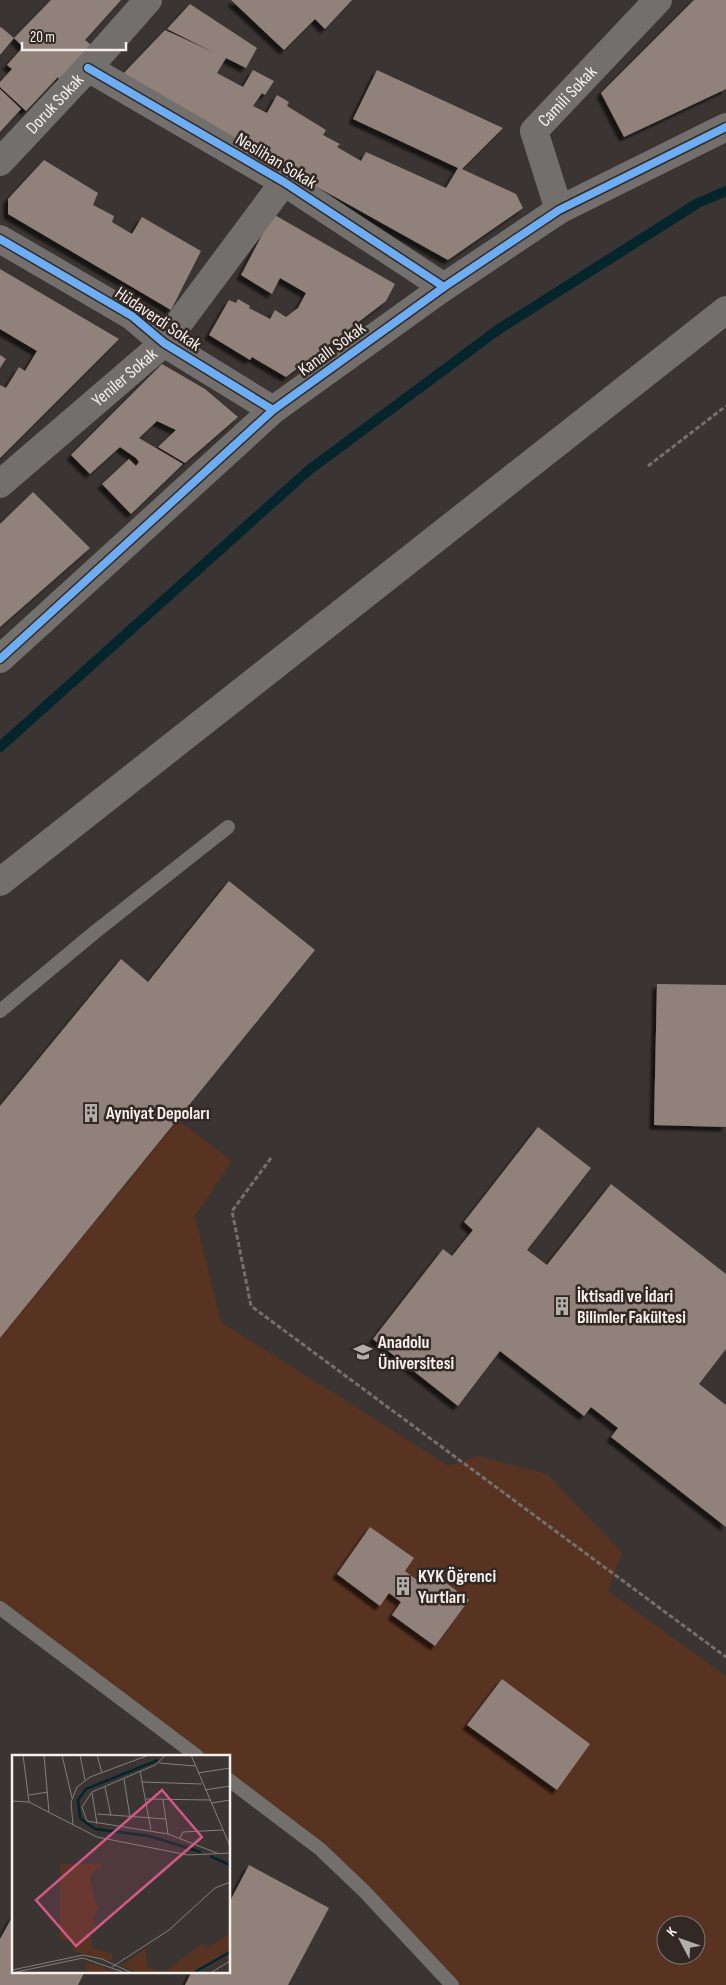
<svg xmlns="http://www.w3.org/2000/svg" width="726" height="1985" font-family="'Sofia Sans Condensed',sans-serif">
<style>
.green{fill:#583321;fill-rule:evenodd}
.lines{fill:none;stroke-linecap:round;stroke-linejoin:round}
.stream{stroke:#05252d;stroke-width:10}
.building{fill:#90817a;filter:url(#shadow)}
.path{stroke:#74706e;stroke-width:3;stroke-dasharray:5 2.5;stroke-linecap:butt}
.service{stroke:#736f6d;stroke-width:14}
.minor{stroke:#736f6d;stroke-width:28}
.secondary{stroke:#736f6d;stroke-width:28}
.cycleway-casing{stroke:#332924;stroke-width:11}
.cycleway{stroke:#6dadf4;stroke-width:8}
.labels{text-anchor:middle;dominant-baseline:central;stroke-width:5;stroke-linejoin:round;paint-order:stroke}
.street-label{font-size:18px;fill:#f6efec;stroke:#332924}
.poi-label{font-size:18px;font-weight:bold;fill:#f6efec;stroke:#332924;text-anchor:start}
.inset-river{fill:none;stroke:#05252d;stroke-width:2.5}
.inset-road{fill:none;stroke:#857f7c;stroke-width:1}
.view{fill:#d25886;fill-opacity:0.15;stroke:#d25886;stroke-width:2.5}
.inset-edge{fill:none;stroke:#f6efec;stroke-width:2.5}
</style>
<defs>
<filter id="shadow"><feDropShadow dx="-4.5" dy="4.5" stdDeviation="1" flood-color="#0009"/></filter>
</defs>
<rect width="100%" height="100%" fill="#3a3432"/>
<path class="green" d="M 178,1120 L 232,1161 L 195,1216 L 221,1322 L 449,1466 L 479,1456 L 547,1474 L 622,1552 L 608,1591 L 726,1676 L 726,1985 L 452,1985 L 365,1892 L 229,1780 L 229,1756 L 197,1756 L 0,1608 L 0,1338 ZM 666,1925 L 696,1925 L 696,1955 L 666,1955 Z"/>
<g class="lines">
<path class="stream" d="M 0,747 L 309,470 L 499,329 L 698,203 L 726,191"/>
</g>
<path class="building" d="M 51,0 L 121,0 L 85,40 L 91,45 L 59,79 L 58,77 L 26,111 L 0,87 L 0,82 L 12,69 L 7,65 L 23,47 L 14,38 Z
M 231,0 L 352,0 L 325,29 L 315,19 L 284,50 Z
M 694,0 L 726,0 L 726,89 L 624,137 L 601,93 Z
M 190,4 L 257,48 L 246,68 L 226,58 L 217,73 L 243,87 L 253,70 L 274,81 L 265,95 L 262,93 L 253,106 L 267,113 L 277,95 L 289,102 L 287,106 L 326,130 L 323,135 L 340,144 L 337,147 L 361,161 L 366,152 L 446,188 L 458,168 L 353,119 L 377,70 L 503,128 L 462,169 L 516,194 L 523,208 L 448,260 L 217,131 L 122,75 L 165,30 L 215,53 L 167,29 Z
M 1,27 L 14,38 L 0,55 L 0,28 Z
M 0,89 L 21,109 L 0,132 Z
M 44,160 L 98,193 L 93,205 L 114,216 L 112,222 L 132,234 L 142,217 L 201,251 L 171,310 L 8,214 L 8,199 Z
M 273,214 L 395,284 L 386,301 L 286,377 L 252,357 L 250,360 L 209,335 L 229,300 L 236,303 L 238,299 L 250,306 L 249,308 L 270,319 L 275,310 L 286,317 L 298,308 L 306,293 L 280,278 L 272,294 L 241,275 Z
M 0,269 L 119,339 L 0,458 L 0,385 L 6,388 L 19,367 L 25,371 L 37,351 L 0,329 Z
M 0,355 L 6,359 L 0,368 Z
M 162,364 L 205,389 L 238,417 L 185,463 L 158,447 L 176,430 L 157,421 L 139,438 L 183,464 L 131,514 L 102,484 L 129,459 L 136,466 L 139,462 L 136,458 L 120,447 L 90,474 L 71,455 Z
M 33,492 L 90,548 L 0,627 L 0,524 Z
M 229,881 L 315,950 L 0,1338 L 0,1106 L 121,959 L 148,982 Z
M 657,984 L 726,985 L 726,1127 L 654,1125 Z
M 538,1127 L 591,1168 L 527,1250 L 547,1265 L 611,1184 L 726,1274 L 726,1349 L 699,1384 L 726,1405 L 726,1527 L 611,1437 L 618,1428 L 591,1407 L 584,1416 L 500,1351 L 458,1406 L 373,1339 L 443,1249 L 452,1256 L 473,1230 L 464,1222 Z
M 370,1527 L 414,1558 L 405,1571 L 417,1580 L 426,1568 L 469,1600 L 435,1646 L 392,1615 L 401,1602 L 389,1593 L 380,1606 L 337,1574 Z
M 502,1679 L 590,1744 L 557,1790 L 467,1725 Z
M 249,1865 L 329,1908 L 288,1985 L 185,1985 L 192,1971 L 229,1971 L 229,1903 Z
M 14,1914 L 14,1971 L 85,1971 L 78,1985 L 0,1985 L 0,1939 Z"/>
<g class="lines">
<path class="path" d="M 648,466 L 726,406
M 271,1158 L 232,1211 L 251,1306 L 726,1657"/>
<path class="service" d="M 0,1011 L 95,932 L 228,827
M 0,1608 L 197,1756
M 229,1780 L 320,1849 L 365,1892 L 452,1985"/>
<g class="minor">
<path d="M 88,68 L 284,182 L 444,287"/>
<path id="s1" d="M 0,162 L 88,68 L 148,0"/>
<path id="s2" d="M 559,210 L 534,131 L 658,0"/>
<path d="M 0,239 L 132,316 L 164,343 L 273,410"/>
<path id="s3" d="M 0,484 L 164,343 L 284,182"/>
<path d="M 0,659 L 273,410 L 444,287 L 559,210 L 726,127"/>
</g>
<path class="secondary" d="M 0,882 L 726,310"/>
<g class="cycleway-casing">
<path id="cycleway" d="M 88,68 L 284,182 L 444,287
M 0,239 L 132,316 L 164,343 L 273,410
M 0,659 L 273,410 L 444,287 L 559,210 L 726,127"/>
</g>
<use href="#cycleway" class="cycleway"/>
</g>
<defs>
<g id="building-bare" transform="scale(1.5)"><path d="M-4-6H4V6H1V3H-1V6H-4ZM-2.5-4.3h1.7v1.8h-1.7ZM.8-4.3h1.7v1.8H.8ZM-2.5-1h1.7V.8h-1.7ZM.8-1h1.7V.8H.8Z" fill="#b4aeab" stroke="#332924" stroke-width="2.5" paint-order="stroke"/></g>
<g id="university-bare" transform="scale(1.5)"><path d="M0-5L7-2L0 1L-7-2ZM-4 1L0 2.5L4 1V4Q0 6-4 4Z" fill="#b4aeab" stroke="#332924" stroke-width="2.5" paint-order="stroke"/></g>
</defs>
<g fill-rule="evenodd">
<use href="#building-bare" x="91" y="1113"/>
<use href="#building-bare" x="562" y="1306"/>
<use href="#university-bare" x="363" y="1352"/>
<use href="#building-bare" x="403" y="1586"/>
</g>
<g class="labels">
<g class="street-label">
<text stroke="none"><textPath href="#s2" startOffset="131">Camili Sokak</textPath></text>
<text stroke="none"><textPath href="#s1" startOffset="80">Doruk Sokak</textPath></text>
<text transform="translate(276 161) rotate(31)">Neslihan Sokak</text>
<text transform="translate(158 319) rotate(34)">Hüdaverdi Sokak</text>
<text transform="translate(332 349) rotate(-36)">Kanallı Sokak</text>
<text stroke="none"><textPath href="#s3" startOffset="164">Yeniler Sokak</textPath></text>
</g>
<g class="poi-label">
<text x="106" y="1113">Ayniyat Depoları</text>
<text x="577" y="1296">İktisadi ve İdari<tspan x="577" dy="21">Bilimler Fakültesi</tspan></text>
<text x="378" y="1342">Anadolu<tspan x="378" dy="21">Üniversitesi</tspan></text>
<text x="418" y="1576">KYK Öğrenci<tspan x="418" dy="21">Yurtları</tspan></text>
</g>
</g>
<g transform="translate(12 1755)">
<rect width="218" height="218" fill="#3a3432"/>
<path d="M 48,109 L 89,109 L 89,114 L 83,115 L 78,123 L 82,145 L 87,152 L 82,162 L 84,178 L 79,178 L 80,193 L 100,199 L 100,206 L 61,196 L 62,189 L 48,183 ZM 217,179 L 217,196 L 181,217 L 153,217 L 191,188 L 195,193 ZM 134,193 L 135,212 L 150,217 L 125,217 L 109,211 ZM 72,207 L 85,210 L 101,217 L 75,217 Z" fill="#583321"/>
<path class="inset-river" d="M 146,5 L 74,34 L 66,45 L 68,63 L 83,74 L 137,81 L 189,97M 198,101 L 218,110M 183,217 L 218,197"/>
<path class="inset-road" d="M 11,0 L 17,47M 32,0 L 37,57M 50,0 L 60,43M 68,0 L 73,25M 85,0 L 90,18M 154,0 L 143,10 L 80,37 L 70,52 L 75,66 L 156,79 L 205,98M 179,0 L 218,91M 147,8 L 183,11M 128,16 L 139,75M 186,18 L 218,13M 112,24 L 118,62M 130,27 L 190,29M 93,32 L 99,61M 193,35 L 218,31M 80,38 L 85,69M 17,40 L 36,37M 134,44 L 198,45M 151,45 L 156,79M 0,46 L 17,47 L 85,82 L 176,100 L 218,98M 200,48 L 218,45M 85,59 L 154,64M 61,70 L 59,47 L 65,32 L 78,22 L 137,0M 168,83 L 171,77 L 211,75M 100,212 L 157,175 L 203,133 L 218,127M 0,215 L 71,200 L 90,204 L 118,217M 4,217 L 71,203 L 111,217M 200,217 L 218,206"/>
<path class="view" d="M 150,35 L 190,82 L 64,191 L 24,145 Z"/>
<rect width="218" height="218" class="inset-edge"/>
</g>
<g transform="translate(681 1940) rotate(311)"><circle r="24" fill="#332924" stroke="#817874"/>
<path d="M0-4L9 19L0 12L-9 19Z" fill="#b4aeab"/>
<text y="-8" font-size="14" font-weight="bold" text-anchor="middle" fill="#f6efec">K</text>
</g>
<path d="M22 42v8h104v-8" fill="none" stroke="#f6efec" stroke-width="2.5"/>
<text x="30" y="42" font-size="15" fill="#f6efec" stroke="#332924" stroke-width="4" paint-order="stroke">20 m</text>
</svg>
